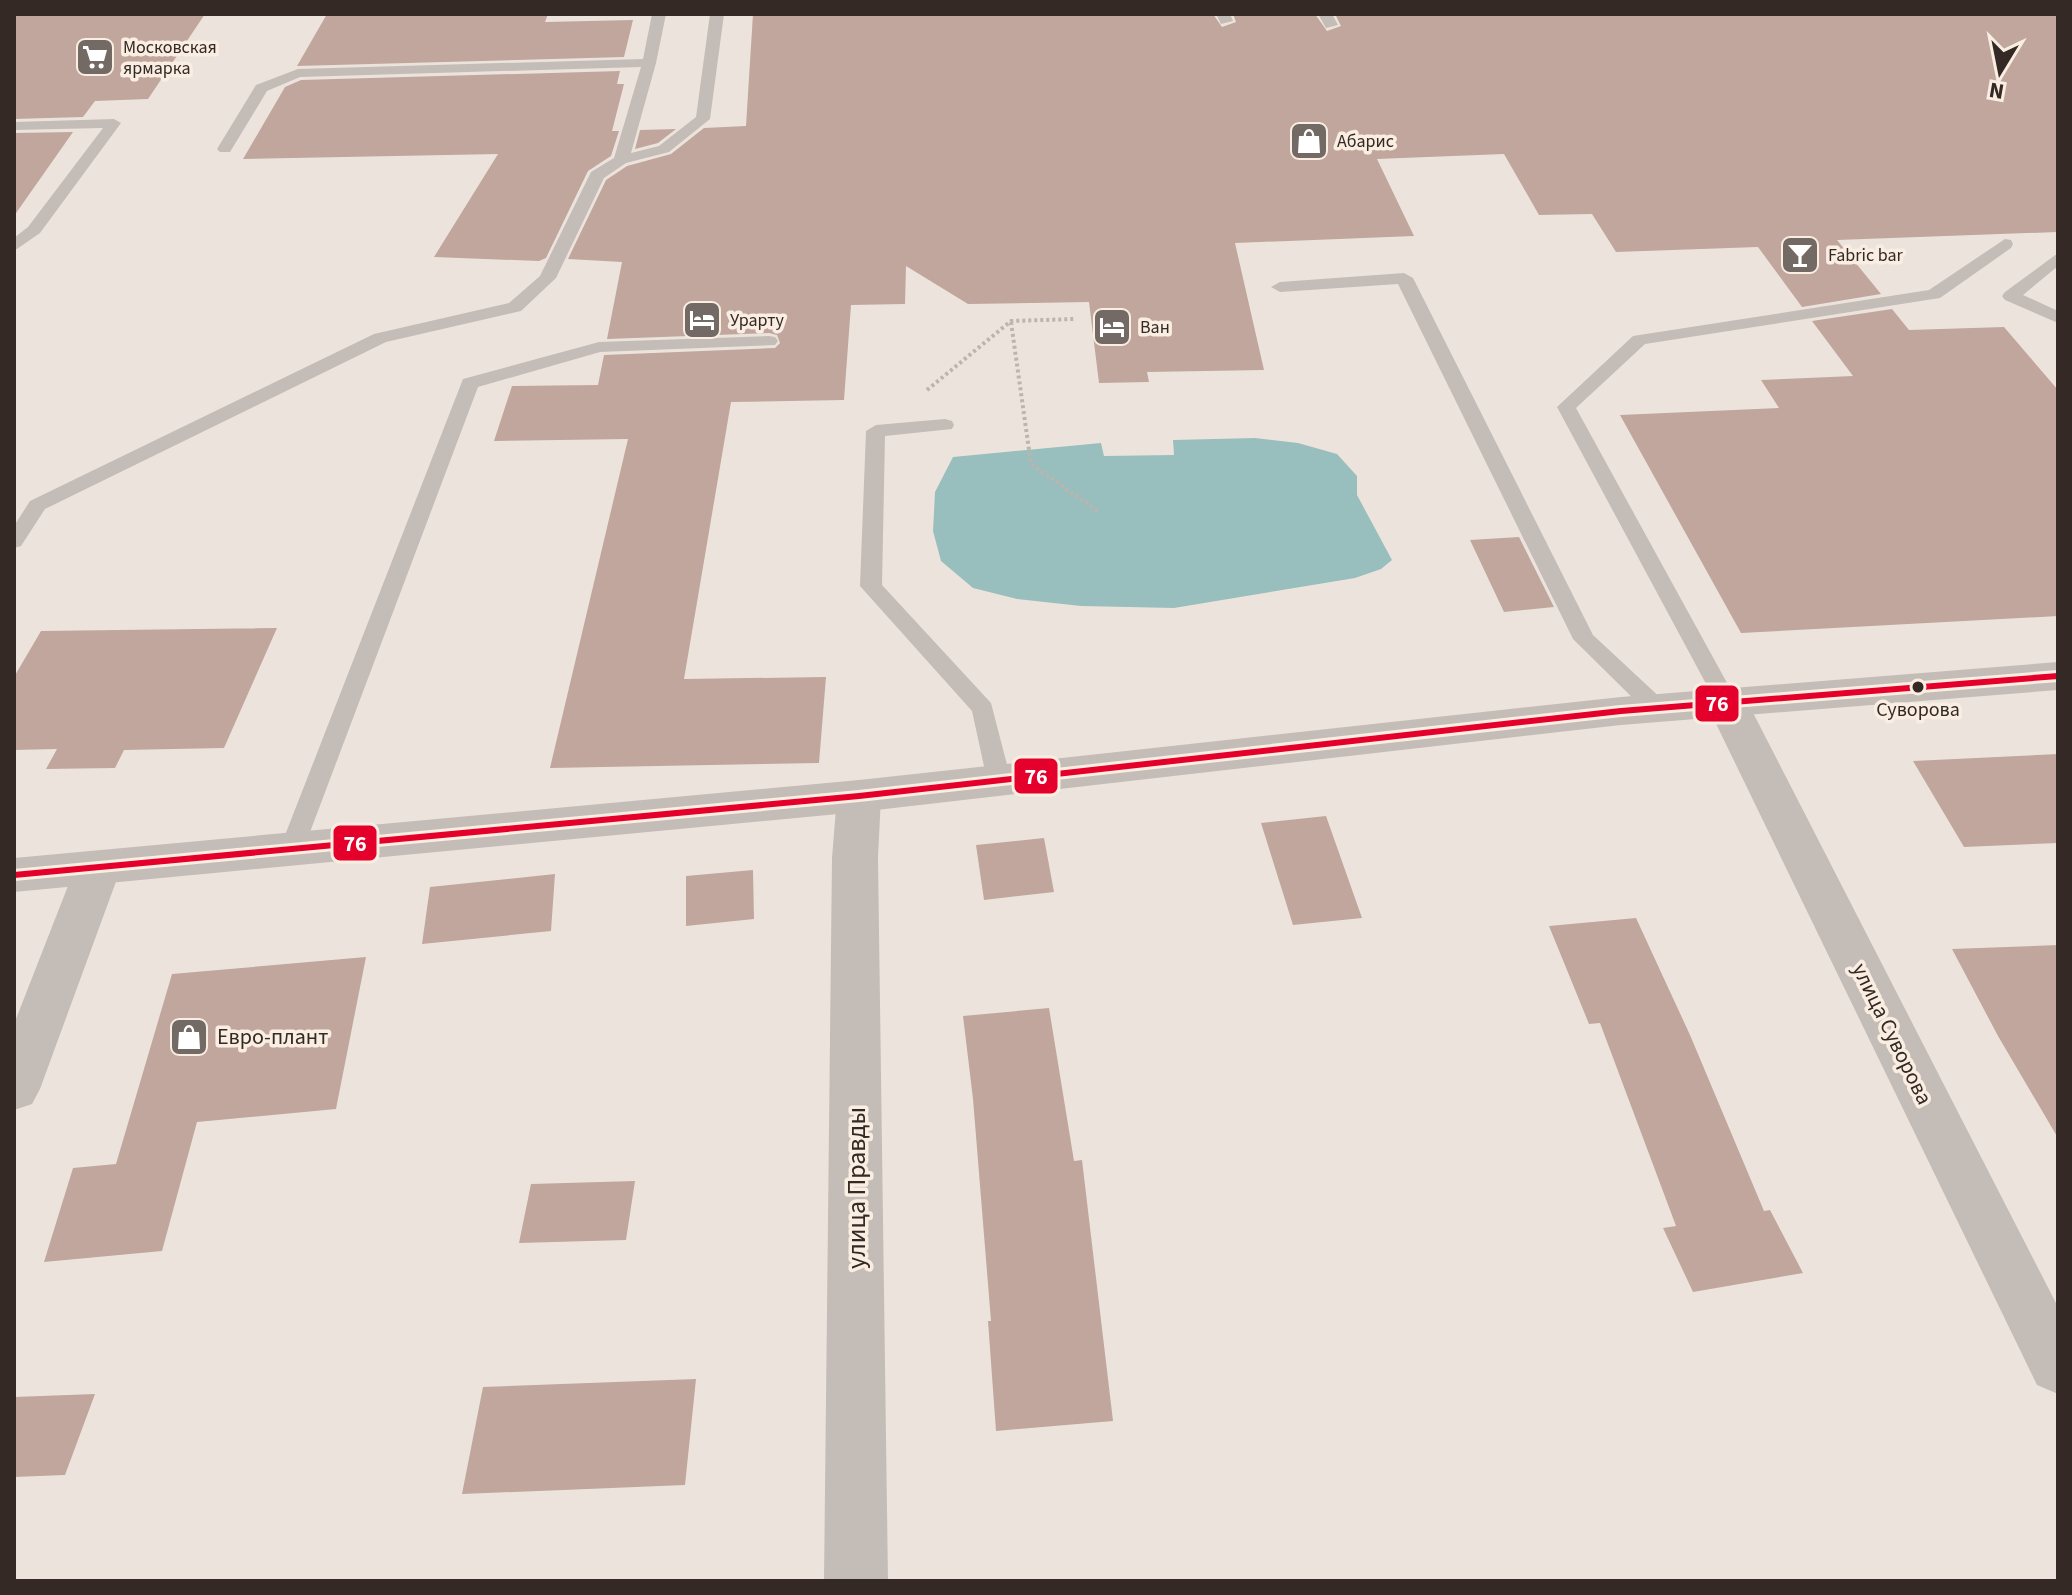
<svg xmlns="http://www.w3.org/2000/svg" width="2072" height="1595" font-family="'Source Sans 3',sans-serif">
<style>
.water{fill:#98bfbd}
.building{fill:#c0a69d}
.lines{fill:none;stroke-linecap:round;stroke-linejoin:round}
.path{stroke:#bdb4ae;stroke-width:4;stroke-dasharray:3 3;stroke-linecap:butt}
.service{fill:#c4bcb6;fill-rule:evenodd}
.minor{fill:#c4bcb6;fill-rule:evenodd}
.tertiary{fill:#c4bcb6;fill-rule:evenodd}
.bus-1-casing{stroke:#faeee2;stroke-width:12}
.bus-1{stroke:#e4002b;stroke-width:6}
.bus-dot{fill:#342925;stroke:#faeee2;stroke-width:3}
.labels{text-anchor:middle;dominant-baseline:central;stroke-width:7;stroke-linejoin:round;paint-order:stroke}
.far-poi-label{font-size:18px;fill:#342925;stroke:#faeee2;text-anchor:start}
.bus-label{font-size:20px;fill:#342925;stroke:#faeee2}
.street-label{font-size:22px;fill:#342925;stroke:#faeee2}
.poi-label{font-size:22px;fill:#342925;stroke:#faeee2;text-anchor:start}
.near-street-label{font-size:26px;fill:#342925;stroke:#faeee2}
.line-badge{stroke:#faeee2;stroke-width:3}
.badge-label{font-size:22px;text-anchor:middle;font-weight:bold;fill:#fff}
</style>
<rect width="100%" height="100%" fill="#ece4dc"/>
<path class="water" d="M 1255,438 L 1298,443 L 1337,454 L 1357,476 L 1357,495 L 1392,560 L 1381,569 L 1355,578 L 1174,608 L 1081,606 L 1017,599 L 973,588 L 941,561 L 933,531 L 935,492 L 953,457 L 1101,443 L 1104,456 L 1174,455 L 1173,440 Z"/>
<path class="building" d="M 14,14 L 205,14 L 148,99 L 95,101 L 83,117 L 14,119 Z
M 327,14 L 548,14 L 545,22 L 633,20 L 624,57 L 297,66 Z
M 753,14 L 1213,14 L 1222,27 L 1236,22 L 1233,14 L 1315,14 L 1327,31 L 1341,26 L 1335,14 L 2058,14 L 2058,232 L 1837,240 L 1881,294 L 1802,307 L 1758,247 L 1616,252 L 1592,214 L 1539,215 L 1504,154 L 1377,159 L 1414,236 L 1235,243 L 1264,370 L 1147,372 L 1149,382 L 1099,383 L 1089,302 L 968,304 L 906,266 L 905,304 L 851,305 L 844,400 L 731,402 L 684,679 L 826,677 L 819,763 L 550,768 L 628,439 L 494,441 L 512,386 L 598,385 L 604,355 L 775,348 L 780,343 L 777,335 L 769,333 L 607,339 L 622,262 L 568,259 L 606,180 L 627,166 L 671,154 L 704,128 L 746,126 Z
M 620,71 L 617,84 L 624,84 L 612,131 L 619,131 L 611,156 L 588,171 L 546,258 L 539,261 L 434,257 L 498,154 L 243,159 L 285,87 L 301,80 Z
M 676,129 L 658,143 L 635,149 L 640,130 Z
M 73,132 L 14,216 L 14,133 Z
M 1892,309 L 1909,330 L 2004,327 L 2058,390 L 2058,616 L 1741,633 L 1620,415 L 1779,408 L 1761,380 L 1853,376 L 1812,321 Z
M 1519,537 L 1554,607 L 1504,612 L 1470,540 Z
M 277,628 L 224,748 L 124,750 L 115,768 L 46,769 L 57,749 L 14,750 L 14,677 L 41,631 Z
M 2058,754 L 2058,843 L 1964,847 L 1913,761 Z
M 1326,816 L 1362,918 L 1293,925 L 1261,823 Z
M 1044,838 L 1054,892 L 984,900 L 976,845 Z
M 753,870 L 754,919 L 686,926 L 686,876 Z
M 555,874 L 551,931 L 422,944 L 430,887 Z
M 1636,918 L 1690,1035 L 1764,1211 L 1770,1210 L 1803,1273 L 1693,1292 L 1663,1228 L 1676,1226 L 1600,1023 L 1589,1024 L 1549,926 Z
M 2058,945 L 2058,1138 L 1998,1036 L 1952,949 Z
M 366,957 L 336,1109 L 197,1122 L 162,1251 L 44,1262 L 73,1168 L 116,1164 L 172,974 Z
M 1049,1008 L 1074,1161 L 1082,1160 L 1113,1421 L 996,1431 L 988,1321 L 991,1321 L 973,1099 L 963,1016 Z
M 635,1181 L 626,1240 L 519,1243 L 531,1184 Z
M 696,1379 L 685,1485 L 462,1494 L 483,1387 Z
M 95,1394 L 65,1475 L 14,1477 L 14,1397 Z"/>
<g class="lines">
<path class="path" d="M 1011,322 L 1031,464 L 1099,512
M 927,390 L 1011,321 L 1074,319"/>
<path class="service" d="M 652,14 L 666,14 L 656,63 L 631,153 L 659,146 L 696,117 L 710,14 L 724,14 L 710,119 L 669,152 L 626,163 L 604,178 L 556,278 L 521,311 L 386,342 L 45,509 L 21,546 L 14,548 L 14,526 L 30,501 L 374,334 L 509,303 L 540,276 L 591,172 L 614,158 L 641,67 L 300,77 L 267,91 L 230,152 L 220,152 L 217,149 L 256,85 L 298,69 L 643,59 Z
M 1216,14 L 1230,14 L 1233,21 L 1221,24 Z
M 1318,14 L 1332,14 L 1338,25 L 1326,28 Z
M 114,119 L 121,123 L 40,233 L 14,251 L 14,238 L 28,227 L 103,128 L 14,130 L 14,122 Z
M 2005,239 L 2011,240 L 2013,244 L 2011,248 L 1940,298 L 1645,344 L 1576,408 L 1737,701 L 1734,706 L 1718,706 L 1557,407 L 1633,336 L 1929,290 Z
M 2058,253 L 2058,266 L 2023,295 L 2058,311 L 2058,323 L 2005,300 L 2002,296 L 2005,292 Z
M 1404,273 L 1413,278 L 1593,635 L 1665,702 L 1668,708 L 1665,714 L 1649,714 L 1573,639 L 1398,284 L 1280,292 L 1271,287 L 1280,282 Z
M 769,336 L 775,337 L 778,341 L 775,345 L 600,352 L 478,387 L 304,848 L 301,854 L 292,857 L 283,854 L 280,848 L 463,379 L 599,342 Z
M 945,419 L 952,421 L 954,425 L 952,429 L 885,436 L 882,585 L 991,703 L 1011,780 L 1007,786 L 999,788 L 991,786 L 987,780 L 972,711 L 860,586 L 866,431 L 876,425 Z"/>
<path class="minor" d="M 1726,687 L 1741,691 L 1747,701 L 2058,1307 L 2058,1394 L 2037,1385 L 1705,701 L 1711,691 Z
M 859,780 L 875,785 L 881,796 L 878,858 L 888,1581 L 824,1581 L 832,858 L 837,796 L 843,785 Z
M 98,851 L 114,856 L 121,868 L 40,1089 L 32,1104 L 14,1110 L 14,1024 L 75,868 L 82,856 Z"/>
<path class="tertiary" d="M 2058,662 L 2058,690 L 1621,725 L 859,812 L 14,892 L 14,858 L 859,780 L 1621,697 Z"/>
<g class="bus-1-casing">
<path id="bus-1" d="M 14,875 L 859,796 L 1621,711 L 2058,676"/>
</g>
<use href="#bus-1" class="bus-1"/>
</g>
<defs>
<g id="supermarket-square" transform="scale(2)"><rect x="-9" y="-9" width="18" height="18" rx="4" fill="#746a65" stroke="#faeee2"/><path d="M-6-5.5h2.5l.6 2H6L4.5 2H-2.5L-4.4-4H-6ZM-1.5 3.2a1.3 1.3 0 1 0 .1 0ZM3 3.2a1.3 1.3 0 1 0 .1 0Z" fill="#fff"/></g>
<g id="shop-square" transform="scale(2)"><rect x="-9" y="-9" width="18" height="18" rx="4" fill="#746a65" stroke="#faeee2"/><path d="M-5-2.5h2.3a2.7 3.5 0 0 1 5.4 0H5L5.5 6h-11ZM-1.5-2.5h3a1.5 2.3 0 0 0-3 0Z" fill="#fff"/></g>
<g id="bar-square" transform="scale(2)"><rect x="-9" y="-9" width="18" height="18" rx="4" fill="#746a65" stroke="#faeee2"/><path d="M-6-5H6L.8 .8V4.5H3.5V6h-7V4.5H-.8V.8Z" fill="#fff"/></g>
<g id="hotel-square" transform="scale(2)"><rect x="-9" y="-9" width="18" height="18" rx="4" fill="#746a65" stroke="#faeee2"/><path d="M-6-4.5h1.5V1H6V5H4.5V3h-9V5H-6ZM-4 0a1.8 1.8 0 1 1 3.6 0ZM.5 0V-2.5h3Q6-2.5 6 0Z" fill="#fff"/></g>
</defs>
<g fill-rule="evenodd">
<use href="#supermarket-square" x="95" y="57"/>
<use href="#shop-square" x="1309" y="141"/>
<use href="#bar-square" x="1800" y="255"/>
<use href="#hotel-square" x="702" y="320"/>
<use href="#hotel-square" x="1112" y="327"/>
<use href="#shop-square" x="189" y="1037"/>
</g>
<circle class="bus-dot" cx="1918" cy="687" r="7"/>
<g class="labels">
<g class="far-poi-label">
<text x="123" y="47">Московская<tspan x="123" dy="21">ярмарка</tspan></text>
<text x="1337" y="141">Абарис</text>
<text x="1828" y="255">Fabric bar</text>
<text x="730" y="320">Урарту</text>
<text x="1140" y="327">Ван</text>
</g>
<g class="bus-label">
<text x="1918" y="710">Суворова</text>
</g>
<g class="street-label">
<text transform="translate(1892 1034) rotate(64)">улица Суворова</text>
</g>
<g class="poi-label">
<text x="217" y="1037">Евро-плант</text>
</g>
<g class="near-street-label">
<text transform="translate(856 1188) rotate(-90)">улица Правды</text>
</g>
</g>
<g class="line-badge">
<rect x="1694" y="684" width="46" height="39" rx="8" fill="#e4002b"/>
<rect x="1013" y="757" width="46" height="38" rx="8" fill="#e4002b"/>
<rect x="332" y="824" width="46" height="38" rx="8" fill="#e4002b"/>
</g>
<g class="badge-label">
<text x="1717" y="711">76</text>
<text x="1036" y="784">76</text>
<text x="355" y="851">76</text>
</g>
<rect width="2072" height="1595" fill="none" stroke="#342925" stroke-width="32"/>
<g transform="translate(2000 72) rotate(190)" stroke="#faeee2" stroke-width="6" paint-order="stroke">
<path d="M0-6L14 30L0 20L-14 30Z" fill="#342925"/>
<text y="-12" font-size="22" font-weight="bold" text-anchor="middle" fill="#342925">N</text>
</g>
</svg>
